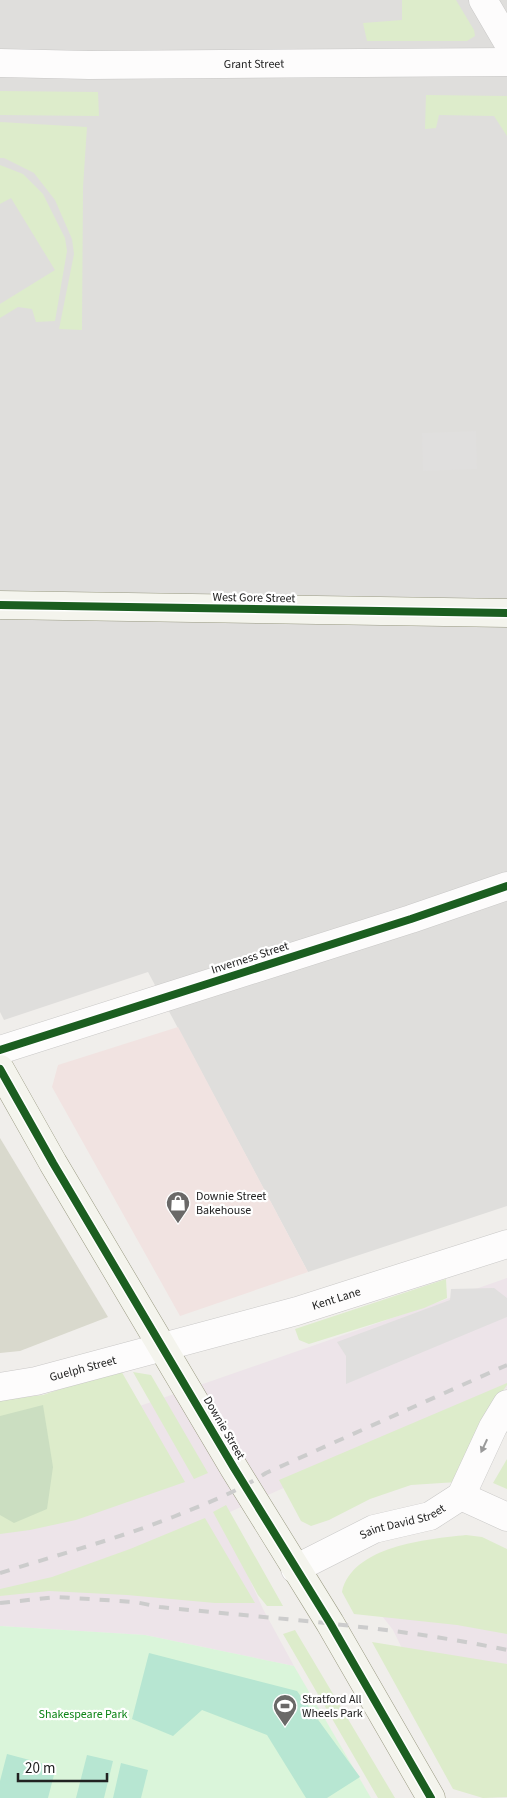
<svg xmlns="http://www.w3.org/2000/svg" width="507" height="1798" font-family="'Source Sans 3',sans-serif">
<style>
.residential{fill:#dfdedc}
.commercial{fill:#f1e3e1}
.industrial{fill:#ede4e9}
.construction{fill:#d9d9cd}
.grass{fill:#ddeccb}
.forest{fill:#cbdec1}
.park{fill:#daf5da}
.pitch{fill:#b7e6d2}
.parking{fill:#e0dfde}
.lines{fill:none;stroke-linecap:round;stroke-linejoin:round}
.street-casing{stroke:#c9c8c7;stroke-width:29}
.secondary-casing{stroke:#999a82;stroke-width:29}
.street{stroke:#fdfcfc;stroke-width:28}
.secondary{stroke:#f4f4ed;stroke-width:28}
.rail{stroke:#ccc;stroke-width:4;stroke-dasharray:10 10;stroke-linecap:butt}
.cycleway-casing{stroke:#fff;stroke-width:11}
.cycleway{stroke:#1b5e20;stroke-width:8}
.oneway{fill:#9a9a9a}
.labels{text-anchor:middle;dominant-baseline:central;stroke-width:4.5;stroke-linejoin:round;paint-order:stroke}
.street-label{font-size:12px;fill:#222;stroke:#fff}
.poi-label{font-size:12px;fill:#222;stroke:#fff;text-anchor:start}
.park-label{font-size:12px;fill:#0c8416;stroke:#fff}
</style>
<rect width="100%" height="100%" fill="#f0eeeb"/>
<path class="residential" d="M 0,0 L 507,0 L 507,1206 L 308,1272 L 148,972 L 4,1020 L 0,1012 Z"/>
<path class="commercial" d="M 178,1027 L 308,1272 L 180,1316 L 52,1087 L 58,1065 Z"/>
<path class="industrial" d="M 507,1278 L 507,1388 L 221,1516 L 263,1609 L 294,1666 L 145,1635 L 0,1626 L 0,1443 L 45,1439 Z
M 365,1594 L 507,1629 L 507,1714 L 427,1699 L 393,1630 Z"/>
<path class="construction" d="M 0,1138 L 108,1317 L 20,1351 L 0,1353 Z"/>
<path class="grass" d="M 402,0 L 456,0 L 474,30 L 475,36 L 467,41 L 367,41 L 363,23 L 402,20 Z
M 0,91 L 98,92 L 99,116 L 0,115 Z
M 426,95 L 507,96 L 507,136 L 494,116 L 439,115 L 436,128 L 425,129 Z
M 0,122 L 87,127 L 83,187 L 82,330 L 59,329 L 74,254 L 72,239 L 55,200 L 34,173 L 4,158 L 0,158 Z
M 0,165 L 23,174 L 43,194 L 65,238 L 67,251 L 55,321 L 36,322 L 32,309 L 18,307 L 0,318 L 0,304 L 55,270 L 11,198 L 0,204 Z
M 446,1279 L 447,1298 L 424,1308 L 309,1344 L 299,1340 L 295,1329 Z
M 120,1369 L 185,1482 L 76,1520 L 30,1530 L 0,1534 L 0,1400 L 43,1395 Z
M 133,1372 L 151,1375 L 208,1473 L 194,1479 Z
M 507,1383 L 507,1385 L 481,1422 L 457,1482 L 411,1485 L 370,1499 L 329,1520 L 311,1526 L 301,1521 L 279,1480 Z
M 507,1459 L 507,1489 L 493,1483 Z
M 226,1505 L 283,1606 L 267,1606 L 258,1595 L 213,1512 Z
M 205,1518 L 255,1603 L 215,1603 L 127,1595 L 49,1591 L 0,1596 L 0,1589 L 52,1577 L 130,1549 Z
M 466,1535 L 482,1537 L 507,1549 L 507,1634 L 457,1625 L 354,1614 L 342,1592 C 352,1546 427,1539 466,1535 Z
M 295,1630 L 395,1798 L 378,1798 L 283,1634 Z
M 372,1642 L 507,1664 L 507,1797 L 483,1798 L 453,1789 Z"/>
<path class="forest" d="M 43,1405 L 53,1467 L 47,1509 L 14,1523 L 0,1515 L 0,1416 Z"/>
<path class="park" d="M 0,1626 L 145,1635 L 294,1666 L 371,1798 L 0,1798 Z"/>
<path class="pitch" d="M 149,1653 L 297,1691 L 360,1777 L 327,1798 L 306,1798 L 267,1735 L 202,1710 L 173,1736 L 132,1719 Z
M 7,1754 L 56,1767 L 48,1798 L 0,1798 L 0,1781 Z
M 87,1755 L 113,1761 L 104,1798 L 76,1798 Z
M 121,1763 L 148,1770 L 141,1798 L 113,1798 Z"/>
<path class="parking" d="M 476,431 L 477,469 L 423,471 L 422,433 Z
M 494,1288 L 507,1298 L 507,1317 L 346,1384 L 346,1356 L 337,1342 L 450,1300 L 451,1289 Z"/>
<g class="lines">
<g class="street-casing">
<g id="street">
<path d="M 483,0 L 507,41"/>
<path id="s1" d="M 0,63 L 89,65 L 507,62"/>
<path d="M 0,1050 L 411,919 L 507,886"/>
<path id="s2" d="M 0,1387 L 36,1381 L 297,1311 L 507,1244"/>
<path d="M 461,1496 L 493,1427 L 507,1404"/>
<path id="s3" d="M 295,1569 L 374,1529 L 430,1516 L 461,1496 L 507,1517"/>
</g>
</g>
<g class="secondary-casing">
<path id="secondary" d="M 0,605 L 507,613
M 0,1069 L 53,1163 L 234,1468 L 330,1623 L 431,1798"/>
</g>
<use href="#street" class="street"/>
<use href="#secondary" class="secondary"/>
<path class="rail" d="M 0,1573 C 58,1555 116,1539 173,1517 C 205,1504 237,1492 266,1473 L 507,1365
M 0,1603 L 57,1597 L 135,1602 L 160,1607 C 276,1619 393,1626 507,1650"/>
<g class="cycleway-casing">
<path id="cycleway" d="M 0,605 L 507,613
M 0,1050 L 411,919 L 507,886
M 0,1069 L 53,1163 L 234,1468 L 330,1623 L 431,1798"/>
</g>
<use href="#cycleway" class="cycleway"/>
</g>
<defs><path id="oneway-solid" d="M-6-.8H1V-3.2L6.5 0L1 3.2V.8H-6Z" transform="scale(1.25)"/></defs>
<use class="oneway" href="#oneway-solid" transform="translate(484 1446) rotate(115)"/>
<defs>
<g id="shop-pin" transform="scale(1.25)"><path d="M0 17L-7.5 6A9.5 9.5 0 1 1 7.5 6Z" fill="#6a6968" stroke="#fff"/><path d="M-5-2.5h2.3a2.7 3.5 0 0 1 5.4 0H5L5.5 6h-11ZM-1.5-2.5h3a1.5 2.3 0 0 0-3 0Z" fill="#fff"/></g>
<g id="stadium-pin" transform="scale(1.25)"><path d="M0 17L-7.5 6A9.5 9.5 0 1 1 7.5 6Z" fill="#6a6968" stroke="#fff"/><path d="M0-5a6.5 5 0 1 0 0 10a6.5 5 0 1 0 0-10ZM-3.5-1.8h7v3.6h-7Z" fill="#fff"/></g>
</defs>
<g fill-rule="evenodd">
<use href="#shop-pin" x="178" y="1203"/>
<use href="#stadium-pin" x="285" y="1706"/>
</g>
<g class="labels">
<g class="street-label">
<text stroke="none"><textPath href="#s1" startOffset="254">Grant Street</textPath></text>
<text transform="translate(254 598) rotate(1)">West Gore Street</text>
<text transform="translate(250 958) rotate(-18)">Inverness Street</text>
<text stroke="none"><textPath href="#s2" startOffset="348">Kent Lane</textPath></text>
<text stroke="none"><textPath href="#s2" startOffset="85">Guelph Street</textPath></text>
<text transform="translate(224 1428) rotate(60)">Downie Street</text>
<text stroke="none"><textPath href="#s3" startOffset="118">Saint David Street</textPath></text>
</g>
<g class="poi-label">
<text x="196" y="1196">Downie Street<tspan x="196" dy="14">Bakehouse</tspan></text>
<text x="302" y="1699">Stratford All<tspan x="302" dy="14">Wheels Park</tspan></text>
</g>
<g class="park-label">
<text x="83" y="1714">Shakespeare Park</text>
</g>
</g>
<path d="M18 1773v8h89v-8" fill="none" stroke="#222222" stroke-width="2.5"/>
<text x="25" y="1773" font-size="15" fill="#222222" stroke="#ffffff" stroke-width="4" paint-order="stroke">20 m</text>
</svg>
